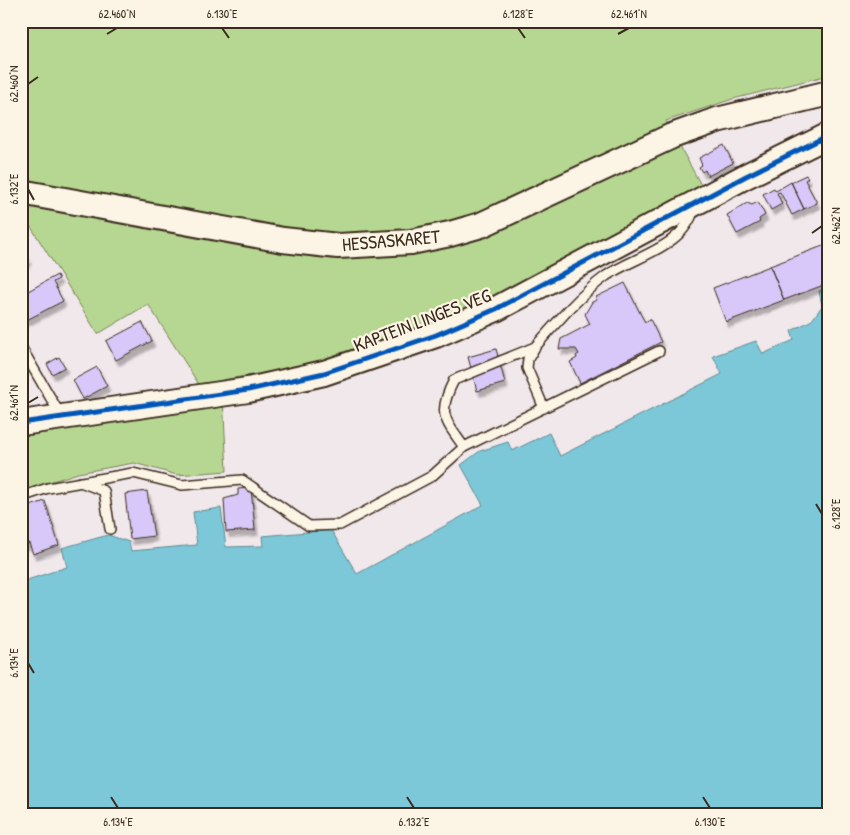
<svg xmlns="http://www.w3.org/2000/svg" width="850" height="835" font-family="'Patrick Hand',sans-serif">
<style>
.green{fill:#b6d791;stroke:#788058}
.water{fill:#7bc8d9;stroke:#61898e}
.building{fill:#d8c8fa;stroke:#3b2a1e;filter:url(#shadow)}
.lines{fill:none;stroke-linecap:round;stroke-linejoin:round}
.lane-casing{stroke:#3b2a1e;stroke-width:12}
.secondary-casing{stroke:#3b2a1e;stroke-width:28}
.lane{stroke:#fcf5e5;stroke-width:9}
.secondary{stroke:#fcf5e5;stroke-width:24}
.cycleway-casing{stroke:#fcf5e5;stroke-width:8}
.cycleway{stroke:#0057b8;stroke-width:5}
.ticks{fill:none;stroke:#3b2a1e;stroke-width:2}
.labels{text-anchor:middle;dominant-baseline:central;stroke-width:4.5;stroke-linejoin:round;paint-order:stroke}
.street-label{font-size:19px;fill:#3b2a1e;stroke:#fcf5e5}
.neatline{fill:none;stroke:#3b2a1e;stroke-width:2}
.ticks-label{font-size:12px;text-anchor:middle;fill:#3b2a1e}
</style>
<defs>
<filter id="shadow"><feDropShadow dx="3" dy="5.5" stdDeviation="1" flood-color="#0004"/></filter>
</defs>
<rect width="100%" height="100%" fill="#f1e8eb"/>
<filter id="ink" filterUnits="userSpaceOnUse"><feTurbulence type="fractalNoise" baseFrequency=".02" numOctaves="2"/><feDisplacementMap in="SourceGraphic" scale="10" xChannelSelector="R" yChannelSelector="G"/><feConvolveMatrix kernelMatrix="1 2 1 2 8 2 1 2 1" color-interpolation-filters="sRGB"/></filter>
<g filter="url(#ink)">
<path class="green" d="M 21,21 L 829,21 L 829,75 L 733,99 L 666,121 L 702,187 L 492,298 L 321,363 L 222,380 L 227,471 L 177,475 L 134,463 L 78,473 L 21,491 L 21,434 L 205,406 L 198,383 L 148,304 L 98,334 L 31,227 L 21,231 Z"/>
<path class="water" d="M 829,287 L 829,814 L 21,814 L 21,582 L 67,567 L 62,548 L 108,535 L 129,542 L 131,551 L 197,545 L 193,512 L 221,508 L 226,547 L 263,546 L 262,536 L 331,530 L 357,574 L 483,505 L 461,465 L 480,451 L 508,442 L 512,451 L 549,433 L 560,456 L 722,374 L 713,356 L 756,341 L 763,354 L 794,340 L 791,331 L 812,320 L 822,306 L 819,291 Z"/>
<path class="building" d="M 724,145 L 733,163 L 708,176 L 705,170 L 702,172 L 699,167 L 702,165 L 699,158 Z
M 829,161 L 829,181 L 821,166 Z
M 806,175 L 808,178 L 805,180 L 817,203 L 804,209 L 791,182 Z
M 791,182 L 804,209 L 792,215 L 780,192 L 777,193 L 782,204 L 771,210 L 763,194 L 774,188 L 776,191 Z
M 758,202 L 765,215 L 759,219 L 760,222 L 737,234 L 727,215 L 747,203 L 752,205 Z
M 21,244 L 28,260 L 21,263 Z
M 828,244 L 829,283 L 784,300 L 770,266 Z
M 770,266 L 784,300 L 726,322 L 713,288 Z
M 57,275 L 59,279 L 53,282 L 63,301 L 21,323 L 21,295 Z
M 625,283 L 641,315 L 645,322 L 650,319 L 661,342 L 580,383 L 570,362 L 577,358 L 576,356 L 579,354 L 576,349 L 559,349 L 561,339 L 590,324 L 585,314 L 592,302 L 597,300 L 596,297 Z
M 142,322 L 152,341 L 116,360 L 106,341 Z
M 496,349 L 505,383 L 477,391 L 468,357 Z
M 59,357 L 65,367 L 52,374 L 47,364 Z
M 97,367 L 107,386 L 83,399 L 73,380 Z
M 251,488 L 255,530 L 226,532 L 224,499 L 238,495 L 238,489 Z
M 147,491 L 154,536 L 130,539 L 125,494 Z
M 45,501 L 59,545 L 33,554 L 29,543 L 21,546 L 21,509 Z"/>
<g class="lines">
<g class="lane-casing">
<path id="lane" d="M 21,347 L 61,416
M 535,347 L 454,380 C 437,413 444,419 464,447 L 659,351
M 544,408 L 527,368 L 528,359 L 535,347 C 556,323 580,295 606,276 C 635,256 685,247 694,208
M 80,482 L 104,491 L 110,529
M 21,497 L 48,488 L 133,473 L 182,485 L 242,480 L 309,526 L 340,525 L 432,476 L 464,447"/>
</g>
<g class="secondary-casing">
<path id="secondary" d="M 21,192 L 283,240 L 338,246 L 411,242 L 450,234 L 481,225 L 672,136 L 717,120 L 829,93
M 21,423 L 248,390 L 324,373 L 436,335 L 496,309 L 746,176 L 829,135"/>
</g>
<use href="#lane" class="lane"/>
<use href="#secondary" class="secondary"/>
<g class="cycleway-casing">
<path id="cycleway" d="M 21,423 L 248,390 L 324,373 L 436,335 L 496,309 L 746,176 L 829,135"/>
</g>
<use href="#cycleway" class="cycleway"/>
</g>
</g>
<path class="ticks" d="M 222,28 L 229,38M 518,28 L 525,38M 107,34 L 117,28M 618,34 L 629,28M 28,84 L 38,77M 28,189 L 34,200M 812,233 L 822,226M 28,403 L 38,397M 816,504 L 822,514M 28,663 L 34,673M 111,797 L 118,808M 407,797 L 414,808M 703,797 L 710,808"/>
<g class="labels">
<g class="street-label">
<text transform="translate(391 240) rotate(-5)">HESSASKARET</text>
<text transform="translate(422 320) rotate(-21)">KAPTEIN LINGES VEG</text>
</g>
</g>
<rect width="850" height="835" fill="none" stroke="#fcf5e5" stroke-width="55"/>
<rect x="28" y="28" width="794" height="780" class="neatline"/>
<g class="ticks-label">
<text x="117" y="18">62.460°N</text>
<text x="222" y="18">6.130°E</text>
<text x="518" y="18">6.128°E</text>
<text x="629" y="18">62.461°N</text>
<text transform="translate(14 84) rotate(-90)" y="4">62.460°N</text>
<text transform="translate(14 189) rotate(-90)" y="4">6.132°E</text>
<text transform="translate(836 226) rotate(-90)" y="4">62.462°N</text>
<text transform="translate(14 403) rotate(-90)" y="4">62.461°N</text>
<text transform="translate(836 514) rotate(-90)" y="4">6.128°E</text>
<text transform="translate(14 663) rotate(-90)" y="4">6.134°E</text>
<text x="118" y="826">6.134°E</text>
<text x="414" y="826">6.132°E</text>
<text x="710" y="826">6.130°E</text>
</g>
</svg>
